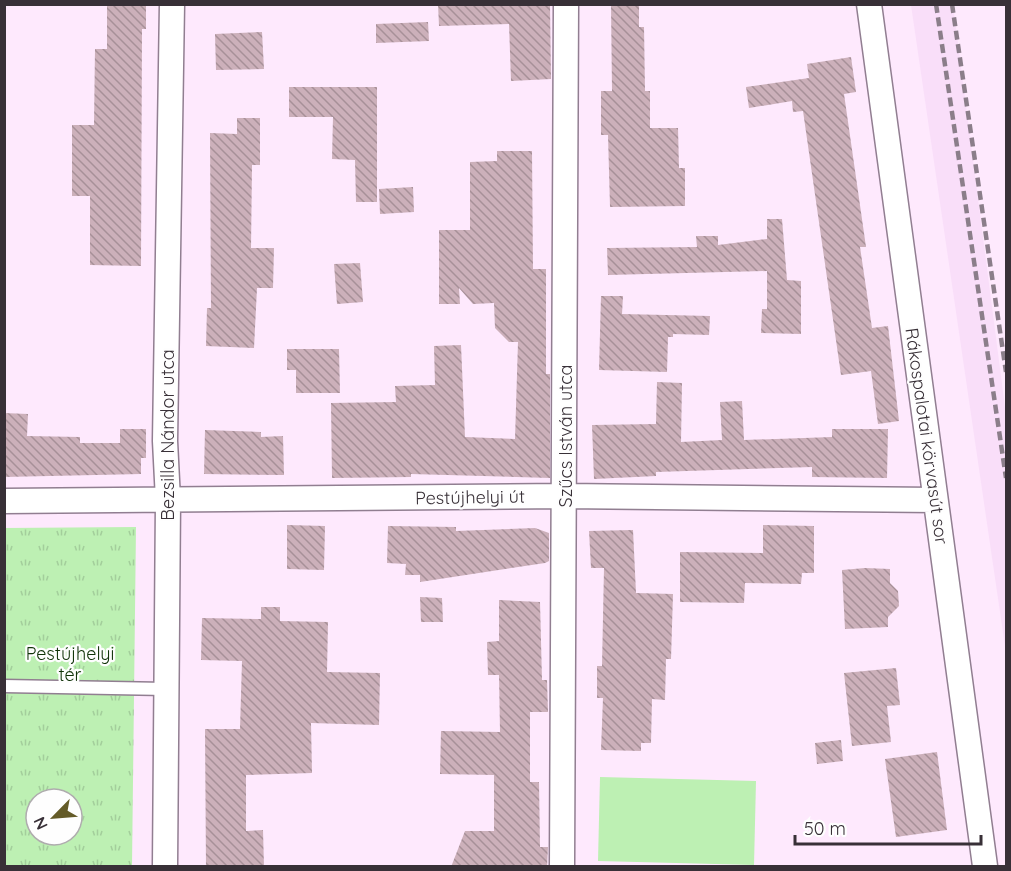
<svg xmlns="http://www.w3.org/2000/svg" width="1011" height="871" font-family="Quicksand,sans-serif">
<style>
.built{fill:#f9def9}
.green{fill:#bdf0b3}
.park{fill:url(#park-tufts);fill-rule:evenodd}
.building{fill:url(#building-back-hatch)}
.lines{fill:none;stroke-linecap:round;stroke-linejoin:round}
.service-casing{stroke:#917e91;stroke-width:15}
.minor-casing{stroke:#917e91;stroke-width:27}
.service{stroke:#fff;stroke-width:12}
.minor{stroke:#fff;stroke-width:24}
.rail{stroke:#8b7e8a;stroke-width:4.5;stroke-dasharray:9 4.5;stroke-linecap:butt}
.labels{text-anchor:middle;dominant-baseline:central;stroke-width:4.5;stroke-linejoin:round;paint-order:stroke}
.street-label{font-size:18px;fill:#383037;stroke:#fefefe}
.park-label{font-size:18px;fill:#103308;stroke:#fefefe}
</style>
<defs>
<pattern id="park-tufts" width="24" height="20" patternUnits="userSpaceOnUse" patternTransform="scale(1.5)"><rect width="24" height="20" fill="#bdf0b3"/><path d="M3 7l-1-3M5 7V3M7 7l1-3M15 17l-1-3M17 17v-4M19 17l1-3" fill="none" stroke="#a3ce9b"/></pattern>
<pattern id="building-back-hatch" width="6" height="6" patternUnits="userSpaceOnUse" patternTransform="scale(1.5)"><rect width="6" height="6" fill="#ccb0ba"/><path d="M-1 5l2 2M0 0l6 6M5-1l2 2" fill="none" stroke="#a79098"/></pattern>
</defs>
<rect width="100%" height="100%" fill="#fee9fd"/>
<path class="built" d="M 911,5 L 953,5 L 1006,415 L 1006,653 Z"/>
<path class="green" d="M 600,777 L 756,781 L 754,865 L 598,861 Z"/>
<path class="park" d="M 136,527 L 132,866 L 5,866 L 4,528 ZM 36,799 L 72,799 L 72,835 L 36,835 Z"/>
<path class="building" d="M 107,4 L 146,4 L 146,29 L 142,29 L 141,266 L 90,265 L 90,196 L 72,196 L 72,125 L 94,125 L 95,49 L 107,49 Z
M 438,4 L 550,4 L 551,79 L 511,81 L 509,24 L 439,26 Z
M 611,4 L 639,4 L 639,27 L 644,27 L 645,91 L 650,91 L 650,128 L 678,128 L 679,168 L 685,168 L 685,206 L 610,207 L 608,135 L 601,135 L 601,91 L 612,91 Z
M 428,22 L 429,41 L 376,43 L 376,24 Z
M 262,32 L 264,69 L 216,70 L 215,34 Z
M 851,57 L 856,92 L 844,94 L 866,247 L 860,247 L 872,328 L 888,326 L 899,421 L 878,424 L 871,371 L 841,375 L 803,111 L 793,112 L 792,101 L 749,108 L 746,87 L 809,78 L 807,64 Z
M 289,87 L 377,87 L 377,202 L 356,202 L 355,160 L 332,159 L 333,117 L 289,117 Z
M 237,118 L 260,118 L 260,165 L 252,165 L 251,248 L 274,248 L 273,288 L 257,288 L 254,348 L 206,346 L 207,308 L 211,308 L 210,133 L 237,134 Z
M 497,151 L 532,151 L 533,269 L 546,269 L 546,374 L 550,374 L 550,478 L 411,474 L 411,477 L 332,478 L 331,403 L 396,402 L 395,386 L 435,385 L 434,346 L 461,345 L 465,437 L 515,439 L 518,342 L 509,342 L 495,328 L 494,303 L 473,304 L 459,288 L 460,304 L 439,304 L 439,230 L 470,230 L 470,162 L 497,161 Z
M 413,187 L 414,212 L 380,214 L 379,189 Z
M 767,219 L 782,219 L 787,280 L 801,281 L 801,334 L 761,333 L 762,309 L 767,309 L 767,271 L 608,275 L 607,248 L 697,247 L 696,236 L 718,236 L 718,245 L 767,239 Z
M 360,263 L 363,302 L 337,304 L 334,264 Z
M 601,296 L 623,296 L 622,314 L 710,316 L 709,335 L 673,334 L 673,337 L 668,337 L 667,372 L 599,370 Z
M 287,349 L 339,349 L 340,393 L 296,393 L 296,370 L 287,370 Z
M 657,382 L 682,383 L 681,442 L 722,440 L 720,402 L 742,401 L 744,440 L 832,437 L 832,429 L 888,429 L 887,478 L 812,477 L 812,467 L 656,472 L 656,476 L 594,479 L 592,425 L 656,424 Z
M 4,413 L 28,414 L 27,436 L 80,437 L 80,443 L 120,443 L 120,429 L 146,429 L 146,458 L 141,458 L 141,474 L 4,477 Z
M 205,430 L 261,432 L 261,437 L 283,436 L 284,475 L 204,474 Z
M 287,525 L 325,526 L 324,570 L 287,569 Z
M 763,525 L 814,526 L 814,573 L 802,573 L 801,584 L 745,583 L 744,603 L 680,602 L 680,552 L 763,553 Z
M 388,526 L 456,527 L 456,531 L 535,528 L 549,533 L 549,561 L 545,563 L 420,582 L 420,575 L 405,575 L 406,564 L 387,563 Z
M 633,530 L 636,593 L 673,594 L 671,659 L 666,659 L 665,700 L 652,699 L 651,743 L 641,743 L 641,751 L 601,750 L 603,698 L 597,698 L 597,666 L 602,666 L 604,568 L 591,568 L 589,531 Z
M 865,568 L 890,569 L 890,583 L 898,591 L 899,606 L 888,617 L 888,627 L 845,629 L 842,570 Z
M 420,597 L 442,598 L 443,622 L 421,622 Z
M 499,600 L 540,602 L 542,680 L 547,680 L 548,712 L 530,712 L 530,782 L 539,782 L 540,847 L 548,847 L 547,867 L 451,867 L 465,831 L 494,831 L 494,775 L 440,774 L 441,731 L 500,732 L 499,675 L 488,675 L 487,642 L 499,641 Z
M 261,607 L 280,607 L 280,621 L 328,622 L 327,672 L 380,673 L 379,725 L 311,723 L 312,773 L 246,775 L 246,831 L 263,830 L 264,867 L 206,867 L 205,729 L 240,729 L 242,661 L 201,660 L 202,618 L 261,619 Z
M 896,668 L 900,705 L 887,706 L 891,742 L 852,746 L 844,673 Z
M 841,740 L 843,761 L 817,764 L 815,743 Z
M 937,752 L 947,830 L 896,837 L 885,759 Z"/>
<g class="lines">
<g class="service-casing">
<path id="service" d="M 4,686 L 166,689"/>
</g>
<g class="minor-casing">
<path id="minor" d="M 869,4 L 985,866
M 4,501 L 565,496 L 935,500
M 165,866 L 168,500 L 165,441 L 172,4
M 562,866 L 566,4"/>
</g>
<use href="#service" class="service"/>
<use href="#minor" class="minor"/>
<path class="rail" d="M 936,4 L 1006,478
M 952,4 L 1006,372"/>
</g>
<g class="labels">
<g class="street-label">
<text transform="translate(167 435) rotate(-90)">Bezsilla Nándor utca</text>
<text transform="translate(565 436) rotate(-90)">Szűcs István utca</text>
<text transform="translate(927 436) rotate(82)">Rákospalotai körvasút sor</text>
<text transform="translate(470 497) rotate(-1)">Pestújhelyi út</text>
</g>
<g class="park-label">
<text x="70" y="653">Pestújhelyi<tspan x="70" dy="21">tér</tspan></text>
</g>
</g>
<rect width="1011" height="871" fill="none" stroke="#383037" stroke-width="12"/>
<g transform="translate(54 817) rotate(245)"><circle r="28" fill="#fefefe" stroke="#afacae" stroke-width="1.5"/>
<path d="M0-4.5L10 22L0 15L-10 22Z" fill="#645b28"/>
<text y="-9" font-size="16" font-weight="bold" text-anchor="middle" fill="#383037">N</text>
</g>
<path d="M795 835v9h186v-9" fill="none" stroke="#383037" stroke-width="3"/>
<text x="804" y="835" font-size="18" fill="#383037" stroke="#fefefe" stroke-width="4.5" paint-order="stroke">50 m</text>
</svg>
